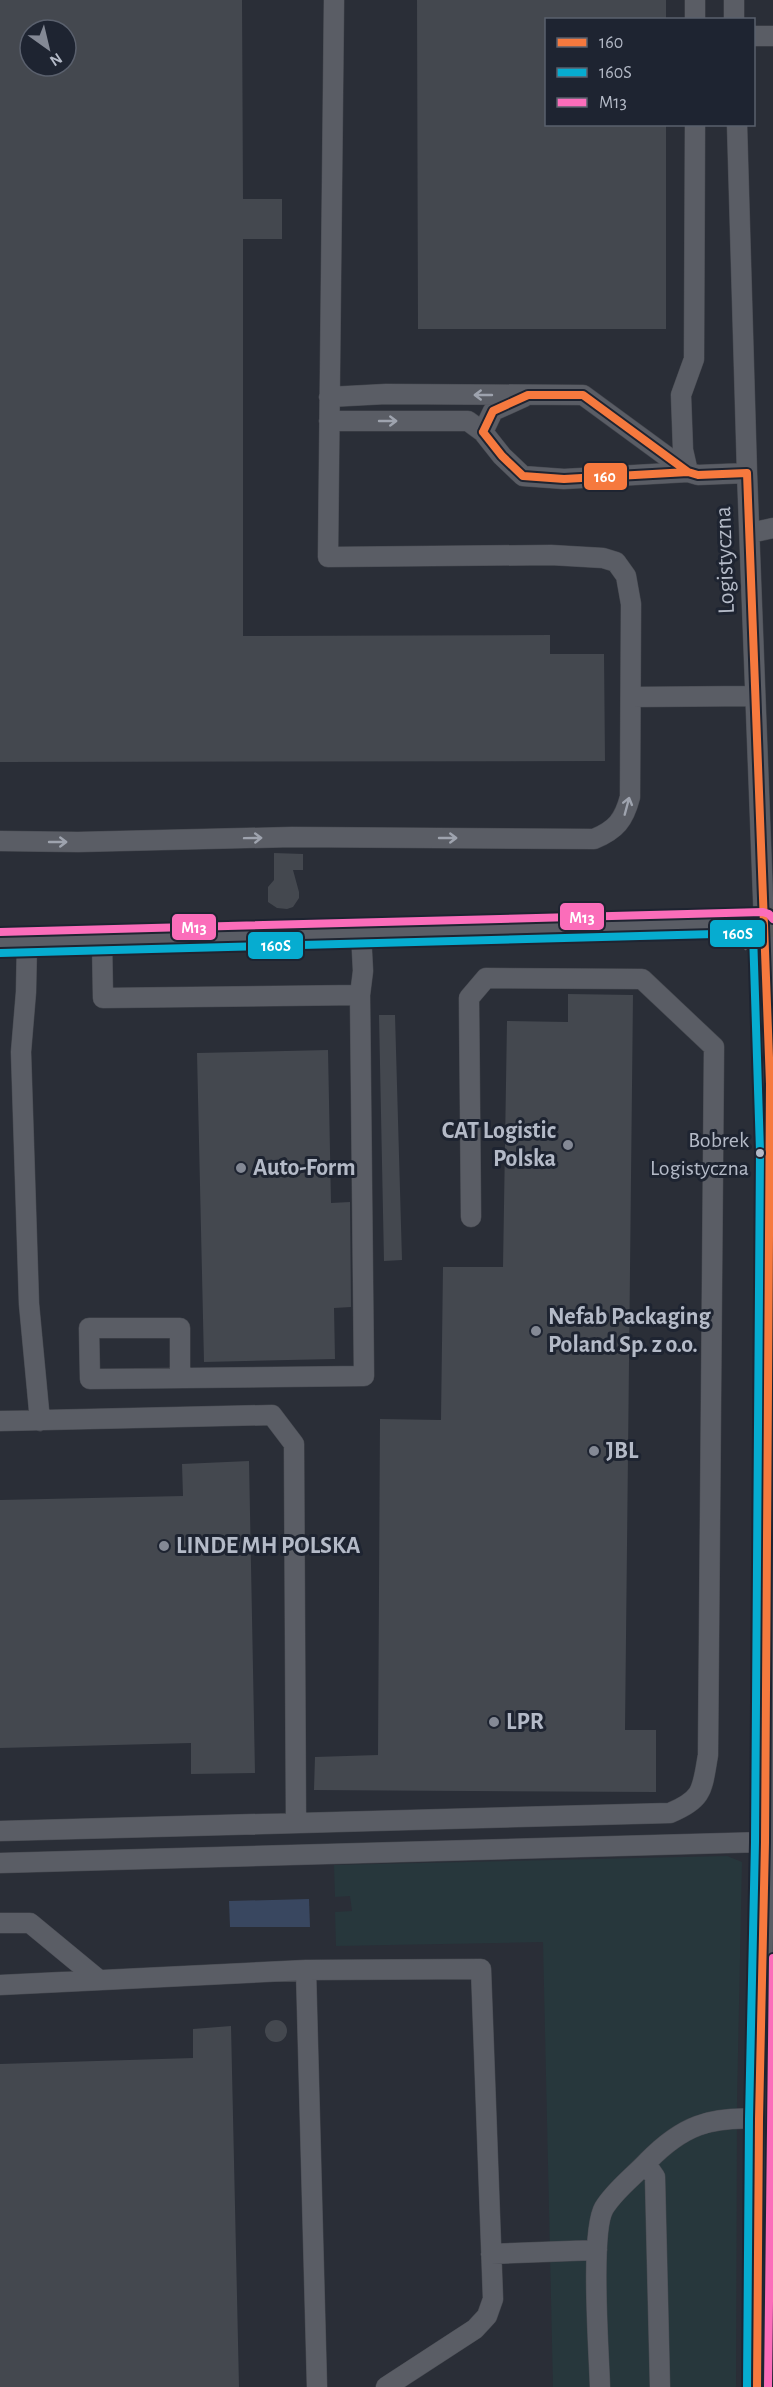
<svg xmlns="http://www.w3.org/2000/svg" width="773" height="2387" font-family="'Alegreya Sans',sans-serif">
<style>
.green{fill:#27373c}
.water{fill:#394760}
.building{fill:#44484f;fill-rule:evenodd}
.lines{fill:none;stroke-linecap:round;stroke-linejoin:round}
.minor-casing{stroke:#464950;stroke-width:21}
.highway-casing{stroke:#474a53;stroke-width:32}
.path{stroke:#575c62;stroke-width:3;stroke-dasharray:4.5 4.5;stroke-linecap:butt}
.minor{stroke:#5a5d65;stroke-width:20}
.highway{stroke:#5a5c5e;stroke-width:30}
.bus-1-casing{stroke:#1e2431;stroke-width:12}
.bus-2-casing{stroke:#1e2431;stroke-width:12}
.bus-3-casing{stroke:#1e2431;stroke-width:12}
.bus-1{stroke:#f6793e;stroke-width:8}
.bus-2{stroke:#06acd0;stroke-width:8}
.bus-3{stroke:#fb6dba;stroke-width:8}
.oneway{stroke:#9ea3ae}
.poi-dot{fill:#848995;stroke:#1e2431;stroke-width:2}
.bus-dot{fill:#b4bac7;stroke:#1e2431;stroke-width:2}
.labels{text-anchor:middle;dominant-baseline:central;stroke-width:6;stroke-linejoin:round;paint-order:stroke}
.bus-label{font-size:22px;fill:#b4bac7;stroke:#1e2431;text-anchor:end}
.street-label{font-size:24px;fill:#b4bac7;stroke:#1e2431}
.poi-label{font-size:24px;font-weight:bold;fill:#b4bac7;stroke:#1e2431;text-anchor:start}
.line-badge{stroke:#1e2431;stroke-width:2}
.badge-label{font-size:16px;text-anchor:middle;font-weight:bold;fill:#fff}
</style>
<rect width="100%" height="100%" fill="#2a2e37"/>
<path class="green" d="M 727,1856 L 742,1862 L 737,2101 L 736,2387 L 553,2387 L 543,1942 L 336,1946 L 335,1912 L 352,1911 L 350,1896 L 335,1897 L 334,1865 Z"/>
<path class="water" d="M 309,1899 L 310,1927 L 230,1927 L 229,1901 Z"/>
<path class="building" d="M 0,0 L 242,0 L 243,199 L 282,199 L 282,239 L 243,239 L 243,636 L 550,635 L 550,654 L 604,654 L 605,761 L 0,762 ZM 30,30 L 66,30 L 66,66 L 30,66 Z
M 417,0 L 666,0 L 666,20 L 546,20 L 546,124 L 666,124 L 666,329 L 418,329 Z
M 274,853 L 303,854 L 303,870 L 293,870 L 299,892 L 299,898 L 293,907 L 287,909 L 277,908 L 268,902 L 268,887 L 274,880 Z
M 568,994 L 633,995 L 625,1730 L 656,1730 L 656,1792 L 314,1790 L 315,1757 L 378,1755 L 380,1419 L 441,1420 L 443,1267 L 503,1267 L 507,1021 L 568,1022 Z
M 379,1015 L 395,1015 L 402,1260 L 384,1261 Z
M 328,1050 L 331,1203 L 350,1202 L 351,1307 L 334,1308 L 335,1359 L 204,1362 L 197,1053 Z
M 249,1461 L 255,1773 L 191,1774 L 191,1743 L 0,1748 L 0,1500 L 183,1496 L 182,1464 Z
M265 2031a11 11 0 1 1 22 0a11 11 0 1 1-22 0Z
M 231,2026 L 239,2387 L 0,2387 L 0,2064 L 193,2058 L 193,2029 Z"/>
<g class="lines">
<g class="minor-casing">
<path id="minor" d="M 734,0 L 734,20
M 695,20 L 695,0
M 754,36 L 773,36
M 737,124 L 747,473 L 770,1084 L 765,1842 L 759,2119 L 757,2387
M 329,397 L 386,394 L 583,395 L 688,472
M 329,421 L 468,421 L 483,432 L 502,456 L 523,476 L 564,479 L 688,472 L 698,475 L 747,473
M 483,432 L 493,411 L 524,397
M 688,472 L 683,450 L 681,395 L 694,359 L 695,124
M 750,533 L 773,528
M 631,697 L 755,696
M 0,841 L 78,842 L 292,837 L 594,839 C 616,830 624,820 630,797 L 631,604 L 626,576 L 616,562 L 603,558 L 551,555 L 328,557 L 334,0
M 102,940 L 103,998 L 360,995
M 27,942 L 26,992 L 21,1052 L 29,1304 L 40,1421
M 0,943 L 763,922
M 180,1378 L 180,1328 L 89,1328 L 90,1379 L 364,1376 L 360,995 L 363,971 L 361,933
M 0,1421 L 272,1415 L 294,1444 L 296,1823
M 0,1831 L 670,1813 C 704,1799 702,1789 708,1755 L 714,1047 L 642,979 L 486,978 L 469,998 L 471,1217
M 0,1863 L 765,1842
M 0,1923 L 30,1923 L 99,1980
M 306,1970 L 317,2387
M 0,1985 L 306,1970 L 481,1969 L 493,2299 L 487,2316 L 475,2329 L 386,2387
M 646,2164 L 655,2177 L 660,2387
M 491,2254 L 597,2250
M 600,2387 C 599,2353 590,2232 604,2208 C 615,2190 633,2177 648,2161 C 682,2126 710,2116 759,2119"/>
</g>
<g class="highway-casing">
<path id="highway" d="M 763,922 L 773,922"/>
</g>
<path class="path" d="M 737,940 L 747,950"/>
<use href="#minor" class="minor"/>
<use href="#highway" class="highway"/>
<g class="bus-1-casing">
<path id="bus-1" d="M 483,432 L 502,456 L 523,476 L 564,479 L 688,472 L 698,475 L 747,473
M 483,432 L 493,411 L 528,395 L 583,395 L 688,472
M 747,473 L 770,1084 L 765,1842 L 759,2119 L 757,2387"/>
</g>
<g class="bus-2-casing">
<path id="bus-2" d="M 0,953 L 753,933 L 760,1151 L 755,1842 L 749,2119 L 747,2387"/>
</g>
<g class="bus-3-casing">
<path id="bus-3" d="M 0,932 L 763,912 L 769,914 L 773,919
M 768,2387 L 773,1958"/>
</g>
<use href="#bus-1" class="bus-1"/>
<use href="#bus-2" class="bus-2"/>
<use href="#bus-3" class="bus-3"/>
</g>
<defs><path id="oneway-shaft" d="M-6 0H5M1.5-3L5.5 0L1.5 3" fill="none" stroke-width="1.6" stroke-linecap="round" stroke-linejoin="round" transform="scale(1.5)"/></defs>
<g class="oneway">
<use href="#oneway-shaft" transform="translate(483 395) rotate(-180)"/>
<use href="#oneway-shaft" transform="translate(388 421)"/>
<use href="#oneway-shaft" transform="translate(627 806) rotate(-75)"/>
<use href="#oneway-shaft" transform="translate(253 838) rotate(-1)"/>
<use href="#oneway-shaft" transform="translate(448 838)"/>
<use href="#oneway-shaft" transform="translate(58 842)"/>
</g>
<g class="poi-dot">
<circle cx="568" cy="1145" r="6"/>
<circle cx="241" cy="1168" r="6"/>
<circle cx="536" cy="1331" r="6"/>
<circle cx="594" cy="1451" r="6"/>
<circle cx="164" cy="1546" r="6"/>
<circle cx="494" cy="1722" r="6"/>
</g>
<circle class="bus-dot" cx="760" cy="1153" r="5"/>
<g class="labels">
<g class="bus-label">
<text x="749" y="1140">Bobrek<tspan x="749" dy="28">Logistyczna</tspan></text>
</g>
<g class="street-label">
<text transform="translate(725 560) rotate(-92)">Logistyczna</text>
</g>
<g class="poi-label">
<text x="556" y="1131" text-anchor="end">CAT Logistic<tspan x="556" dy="28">Polska</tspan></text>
<text x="253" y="1168">Auto-Form</text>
<text x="548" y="1317">Nefab Packaging<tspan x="548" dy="28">Poland Sp. z o.o.</tspan></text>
<text x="606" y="1451">JBL</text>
<text x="176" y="1546">LINDE MH POLSKA</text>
<text x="506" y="1722">LPR</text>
</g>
</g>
<g class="line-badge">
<rect x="583" y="462" width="45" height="29" rx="6" fill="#f6793e"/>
<rect x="559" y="902" width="46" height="29" rx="6" fill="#fb6dba"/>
<rect x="171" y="913" width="46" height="28" rx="6" fill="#fb6dba"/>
<rect x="709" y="919" width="57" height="29" rx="6" fill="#06acd0"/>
<rect x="247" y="931" width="57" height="29" rx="6" fill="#06acd0"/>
</g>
<g class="badge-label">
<text x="605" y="482">160</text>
<text x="582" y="923">M13</text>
<text x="194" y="933">M13</text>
<text x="738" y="939">160S</text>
<text x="276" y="951">160S</text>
</g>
<rect x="545" y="18" width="210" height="108" fill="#1e2431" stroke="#5a606d" stroke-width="1.5"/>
<rect x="557" y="38" width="30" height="9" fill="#f6793e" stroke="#5a606d" stroke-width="1.5"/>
<text x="599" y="48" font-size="18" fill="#b4bac7">160</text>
<rect x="557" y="68" width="30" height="9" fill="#06acd0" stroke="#5a606d" stroke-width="1.5"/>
<text x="599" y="78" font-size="18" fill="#b4bac7">160S</text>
<rect x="557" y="98" width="30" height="9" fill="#fb6dba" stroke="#5a606d" stroke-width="1.5"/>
<text x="599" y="108" font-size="18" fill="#b4bac7">M13</text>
<g transform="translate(48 48) rotate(146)"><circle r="28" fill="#1e2431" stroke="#5a606d" stroke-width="1.5"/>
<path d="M0-4.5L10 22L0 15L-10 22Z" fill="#848995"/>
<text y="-9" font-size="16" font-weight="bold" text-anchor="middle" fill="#b4bac7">N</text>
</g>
</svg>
